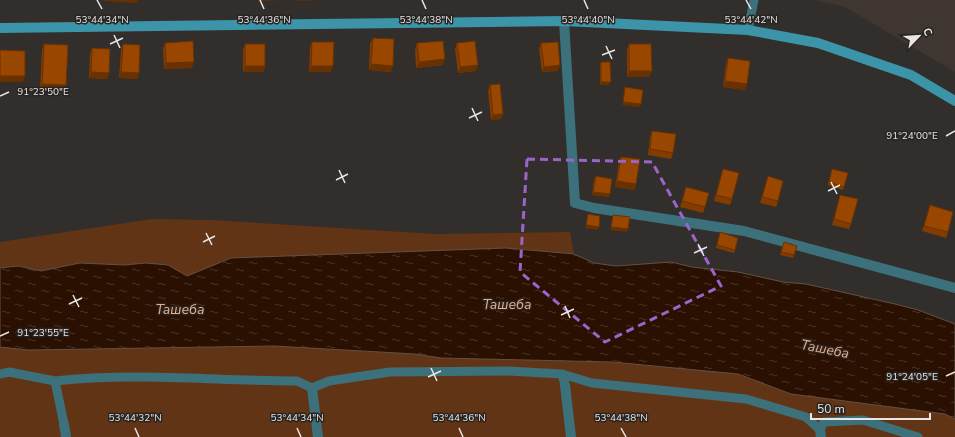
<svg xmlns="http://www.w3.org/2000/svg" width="955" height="437" font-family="'Nunito Sans',sans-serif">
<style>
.built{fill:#3f3631}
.green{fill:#623416}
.water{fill:url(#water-ripples);stroke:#635045}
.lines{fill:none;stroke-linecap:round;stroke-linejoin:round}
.lane{stroke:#3c707b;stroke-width:9}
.street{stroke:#3c707b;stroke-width:10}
.secondary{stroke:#3b94a7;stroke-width:10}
.wall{fill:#833c00}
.shaded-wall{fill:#6a3100}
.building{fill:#984600;stroke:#6a3100}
.marked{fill:none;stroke:#9c64ca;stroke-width:3;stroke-dasharray:8 5;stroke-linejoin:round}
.ticks{fill:none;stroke:#e8e6e5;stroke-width:1.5}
.labels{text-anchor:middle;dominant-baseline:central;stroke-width:3;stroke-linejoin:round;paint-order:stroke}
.water-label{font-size:14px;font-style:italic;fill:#f0ad86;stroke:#272422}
.ticks-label{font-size:10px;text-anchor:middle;fill:#e8e6e5;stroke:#272422;stroke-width:3;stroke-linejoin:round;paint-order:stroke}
</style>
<defs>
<pattern id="water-ripples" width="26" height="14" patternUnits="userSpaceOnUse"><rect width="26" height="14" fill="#2a1001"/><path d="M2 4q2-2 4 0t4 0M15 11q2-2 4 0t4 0" fill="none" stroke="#493326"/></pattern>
</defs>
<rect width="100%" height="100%" fill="#312e2c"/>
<path class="built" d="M 813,0 L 955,0 L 955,72 L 843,6 Z"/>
<path class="green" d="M 152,219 L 212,220 L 435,234 L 570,232 L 574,254 L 506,248 L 276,257 L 231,258 L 187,276 L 168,265 L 146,263 L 124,265 L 80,263 L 41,271 L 18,266 L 0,268 L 0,242 Z
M 274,346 L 415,354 L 441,358 L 612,362 L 738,374 L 791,394 L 945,414 L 955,419 L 955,437 L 0,437 L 0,347 L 28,350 Z"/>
<path class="water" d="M 506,248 L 574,254 L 594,263 L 616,266 L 671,262 L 692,267 L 738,272 L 783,282 L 806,284 L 895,304 L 918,310 L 955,324 L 955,419 L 945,414 L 791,394 L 738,374 L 612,362 L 441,358 L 415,354 L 274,346 L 28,350 L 0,347 L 0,268 L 18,266 L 41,271 L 80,263 L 124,265 L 146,263 L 168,265 L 187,276 L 231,258 Z"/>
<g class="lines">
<path class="lane" d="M 748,30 L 754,0
M 0,374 L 9,372 L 55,381 L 64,424
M 562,374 L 592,383 L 746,399 L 806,417 L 820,430 L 824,422 L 863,420 L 918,437
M 55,381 C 135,372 216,381 297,381 L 312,388 L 329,381 L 390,372 L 508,371 L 562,374 L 565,385"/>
<path class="street" d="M 564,21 L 575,203 L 594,208 L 744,231 L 955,288
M 565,385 L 571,437
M 312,388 L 318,437
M 64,424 L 66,437
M 820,430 L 821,437"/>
<path class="secondary" d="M 0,28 L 564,21 L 748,30 L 818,43 L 911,75 L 955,101"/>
</g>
<path class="wall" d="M 373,38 L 391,72 L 369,70 L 370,44 Z
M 312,42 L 331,72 L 309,72 L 310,48 Z
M 165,43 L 192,68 L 164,69 L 163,48 Z
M 417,43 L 443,65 L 416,68 L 415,49 Z
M 457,43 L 476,71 L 458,73 L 455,49 Z
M 541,43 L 558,71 L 542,72 L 539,49 Z
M 44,44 L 66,85 L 64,91 L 40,90 L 42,50 Z
M 123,44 L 137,79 L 119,78 L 121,50 Z
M 245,44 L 265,66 L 263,72 L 243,72 L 243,50 Z
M 629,44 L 652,71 L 649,77 L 627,77 L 627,50 Z
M 92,48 L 109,73 L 107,79 L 89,78 L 90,54 Z
M 728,58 L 745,90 L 723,87 L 726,64 Z
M 601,62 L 609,85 L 600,85 L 600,65 Z
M 490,85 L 503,114 L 501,119 L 491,120 L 488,91 Z
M 652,131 L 673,153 L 671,159 L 648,155 L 650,137 Z
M 621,157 L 636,184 L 634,190 L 615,187 L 619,162 Z
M 723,169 L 732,199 L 730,205 L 714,201 Z
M 832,169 L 844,187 L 843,190 L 828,185 Z
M 596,176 L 609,197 L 592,195 L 594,179 Z
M 768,176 L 778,201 L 776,207 L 760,203 Z
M 686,187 L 705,207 L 703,213 L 680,207 Z
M 840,195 L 851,224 L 849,229 L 832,225 Z
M 930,205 L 948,232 L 946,238 L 922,231 Z
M 720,232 L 735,250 L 734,253 L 716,248 Z
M 784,242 L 794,255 L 793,258 L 780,255 Z"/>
<path class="shaded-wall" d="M 105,0 L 138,0 L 137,3 L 104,1 Z
M 258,0 L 284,0 L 257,1 Z
M 298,0 L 319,0 L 298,1 Z
M 445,59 L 443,65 L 416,68 L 419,62 Z
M 194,62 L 192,68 L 164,69 L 166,63 Z
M 371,64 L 393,66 L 391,72 L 369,70 Z
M 478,65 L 476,71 L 458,73 L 460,67 Z
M 560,65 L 558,71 L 542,72 L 544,67 Z
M 245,66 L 265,66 L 263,72 L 243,72 Z
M 311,66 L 333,66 L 331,72 L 309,72 Z
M 629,71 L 652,71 L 649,77 L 627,77 Z
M 91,72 L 109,73 L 107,79 L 89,78 Z
M 121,72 L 139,73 L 137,79 L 119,78 Z
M 0,76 L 25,76 L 23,82 L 0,82 Z
M 725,81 L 747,84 L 745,90 L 723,87 Z
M 601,82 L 611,82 L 609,85 L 600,85 Z
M 42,84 L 66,85 L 64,91 L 40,90 Z
M 623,102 L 641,104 L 640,107 L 622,105 Z
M 503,114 L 501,119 L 491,120 L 493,115 Z
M 617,181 L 636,184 L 634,190 L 615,187 Z
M 593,192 L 610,194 L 609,197 L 592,195 Z
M 586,225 L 599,227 L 597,230 L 585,228 Z
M 611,227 L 628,229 L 627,232 L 610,230 Z"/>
<path class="building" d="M 373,38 L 394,39 L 393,66 L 371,64 Z
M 193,41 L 194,62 L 166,63 L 165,43 Z
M 443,41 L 445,59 L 419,62 L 417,43 Z
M 475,41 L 478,65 L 460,67 L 457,43 Z
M 312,42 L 334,42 L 333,66 L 311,66 Z
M 558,42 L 560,65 L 544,67 L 541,43 Z
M 44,44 L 68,45 L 66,85 L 42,84 Z
M 123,44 L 140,45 L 139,73 L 121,72 Z
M 245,44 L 265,44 L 265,66 L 245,66 Z
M 629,44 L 651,44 L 652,71 L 629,71 Z
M 92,48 L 110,49 L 109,73 L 91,72 Z
M 0,50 L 25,51 L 25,76 L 0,76 Z
M 728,58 L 750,61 L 747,84 L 725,81 Z
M 601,62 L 610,62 L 611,82 L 601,82 Z
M 500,84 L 503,114 L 493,115 L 490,85 Z
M 625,87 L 643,90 L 641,104 L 623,102 Z
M 652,131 L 676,134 L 673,153 L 650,149 Z
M 621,157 L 640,159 L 636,184 L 617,181 Z
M 723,169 L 739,173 L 732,199 L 716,195 Z
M 832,169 L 848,173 L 844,187 L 829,182 Z
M 596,176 L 612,179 L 610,194 L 593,192 Z
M 768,176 L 783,181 L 778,201 L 762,197 Z
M 686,187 L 709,193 L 705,207 L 682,201 Z
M 840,195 L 858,199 L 851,224 L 834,219 Z
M 930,205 L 953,212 L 948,232 L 924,226 Z
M 588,214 L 600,216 L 599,227 L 586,225 Z
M 613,215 L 630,217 L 628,229 L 611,227 Z
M 720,232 L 738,238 L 735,250 L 717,245 Z
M 784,242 L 797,246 L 794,255 L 781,252 Z"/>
<path class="marked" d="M 527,159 L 652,162 L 721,286 L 605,342 L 520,272 Z"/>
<path class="ticks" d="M 97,0 L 102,9M 260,0 L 264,9M 422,0 L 426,9M 584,0 L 588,9M 746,0 L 751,9M 114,35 L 120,48M 110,44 L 123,38M 606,46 L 612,59M 602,55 L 615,50M 0,96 L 9,92M 472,108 L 478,121M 469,118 L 482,112M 946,136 L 955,131M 339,170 L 345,183M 336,180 L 348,174M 831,182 L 837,194M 828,191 L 840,185M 206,233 L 212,245M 203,242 L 215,236M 698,244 L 704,256M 694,253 L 707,247M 73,295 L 79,307M 69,304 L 82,298M 565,306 L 570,318M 561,315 L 574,309M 0,336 L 9,332M 431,368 L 437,381M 946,376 L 955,372M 428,377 L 441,371M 135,428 L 139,437M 297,428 L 301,437M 459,428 L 463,437M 621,428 L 626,437"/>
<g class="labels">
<g class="water-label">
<text x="507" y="304">Ташеба</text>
<text x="180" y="309">Ташеба</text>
<text transform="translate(825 349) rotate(11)">Ташеба</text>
</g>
</g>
<g class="ticks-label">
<text x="102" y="23">53°44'34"N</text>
<text x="264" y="23">53°44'36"N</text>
<text x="426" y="23">53°44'38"N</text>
<text x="588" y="23">53°44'40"N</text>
<text x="751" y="23">53°44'42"N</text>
<text x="43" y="95">91°23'50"E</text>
<text x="912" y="139">91°24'00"E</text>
<text x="43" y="336">91°23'55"E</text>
<text x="912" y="380">91°24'05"E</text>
<text x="135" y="421">53°44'32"N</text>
<text x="297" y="421">53°44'34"N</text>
<text x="459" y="421">53°44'36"N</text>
<text x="621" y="421">53°44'38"N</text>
</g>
<g transform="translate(919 36) rotate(65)" stroke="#272422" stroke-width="3" paint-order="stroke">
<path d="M0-3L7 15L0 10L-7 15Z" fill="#e8e6e5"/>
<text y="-6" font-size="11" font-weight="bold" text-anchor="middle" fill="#e8e6e5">С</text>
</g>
<path d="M811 413v6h119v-6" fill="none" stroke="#e8e6e5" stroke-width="2"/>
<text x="817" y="413" font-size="12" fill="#e8e6e5" stroke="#272422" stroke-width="3" paint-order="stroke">50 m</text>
</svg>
